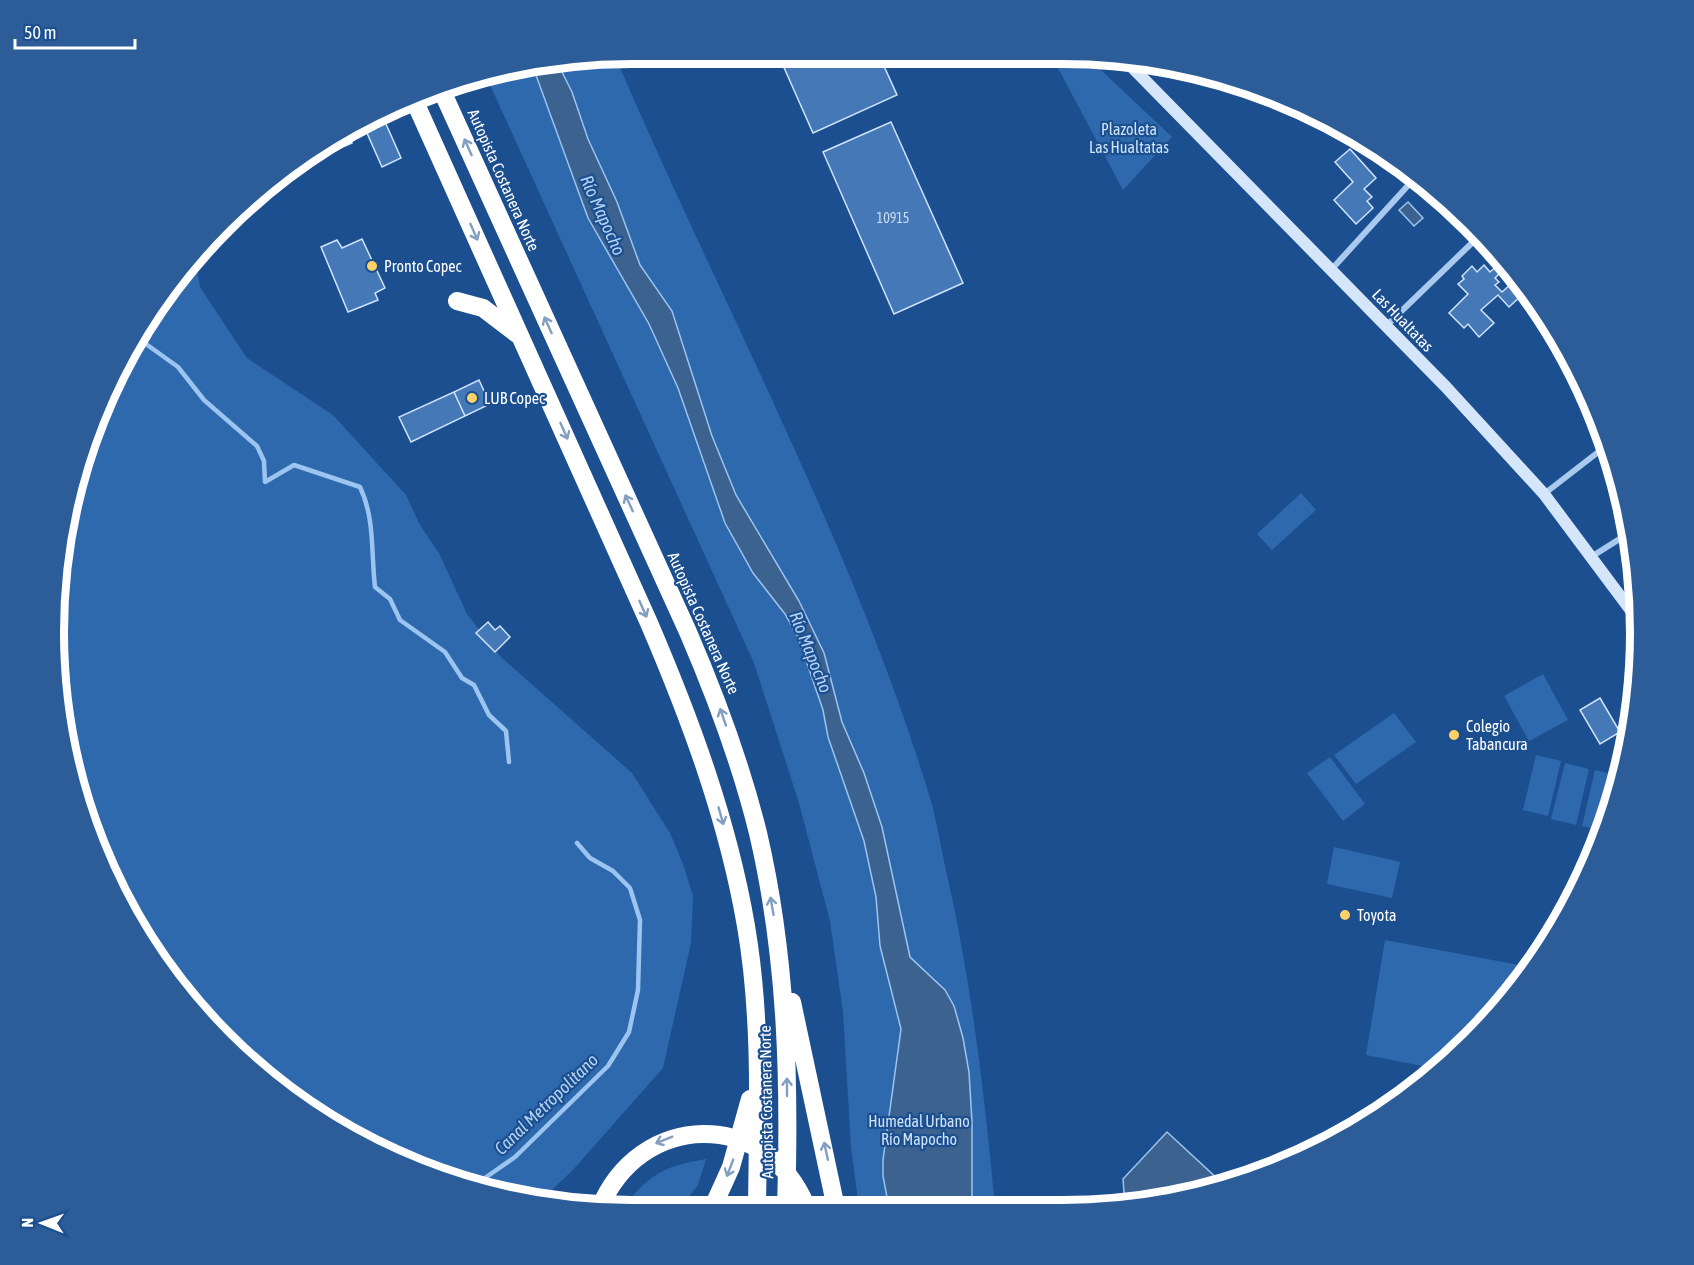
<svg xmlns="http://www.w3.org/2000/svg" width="1694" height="1265" font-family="'Asap Condensed',sans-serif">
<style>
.green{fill:#2e69ad}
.water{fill:#3c6290;stroke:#9cc4f0;stroke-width:1.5}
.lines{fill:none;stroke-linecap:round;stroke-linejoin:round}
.stream{stroke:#9cc4f0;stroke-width:4.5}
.building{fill:#4478b7;stroke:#cfe3fa;stroke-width:1.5}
.street{stroke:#a9c9ee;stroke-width:6}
.secondary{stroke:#d6e6fa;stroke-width:12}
.highway{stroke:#fff;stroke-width:18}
.oneway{stroke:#829ec1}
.poi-dot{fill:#ffd166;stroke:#1b4f8f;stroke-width:2}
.labels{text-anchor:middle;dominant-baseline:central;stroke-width:4.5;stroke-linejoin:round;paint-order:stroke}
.number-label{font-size:14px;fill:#d0dded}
.park-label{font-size:16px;fill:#cfe3fa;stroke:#1b4f8f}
.street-label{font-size:16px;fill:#fff;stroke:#1b4f8f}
.poi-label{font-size:16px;fill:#fff;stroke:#1b4f8f;text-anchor:start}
.water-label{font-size:18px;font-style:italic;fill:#b5d3f5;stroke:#1b4f8f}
.rim{fill:none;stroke:#fff;stroke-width:8}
</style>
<rect width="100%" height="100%" fill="#1b4f8f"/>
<path class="green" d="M 1051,55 L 1085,55 L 1172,137 L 1123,190 Z
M 615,56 C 721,304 853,543 931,801 C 938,827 942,854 948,879 C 972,987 985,1097 995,1207 L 859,1208 L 851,1147 L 843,1012 L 830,921 L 799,803 L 754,663 L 485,74 Z
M 195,255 L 200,287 L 247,358 L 333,415 L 406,495 L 420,525 L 439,553 L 467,614 L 501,657 L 632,773 L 670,833 L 683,864 L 693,896 L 691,943 L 663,1068 L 572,1171 L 540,1201 L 482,1191 L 344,1134 L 251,1068 L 173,984 L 98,854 L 55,671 L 65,520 L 114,376 Z
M 1301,493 L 1316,510 L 1272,550 L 1257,534 Z
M 1543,674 L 1568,720 L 1529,741 L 1504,696 Z
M 1394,713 L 1416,742 L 1356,784 L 1334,755 Z
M 1536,755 L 1561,761 L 1548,816 L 1523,810 Z
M 1330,757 L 1365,804 L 1343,821 L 1307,773 Z
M 1565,763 L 1589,769 L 1576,825 L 1551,819 Z
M 1595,770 L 1619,776 L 1604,831 L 1582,826 Z
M 1334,847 L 1400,862 L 1392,898 L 1327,884 Z
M 1385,940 L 1530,967 L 1496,1014 L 1438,1069 L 1366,1055 Z
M 706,1159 L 698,1185 L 679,1209 L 621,1210 C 650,1174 661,1167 706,1159 Z"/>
<path class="water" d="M 558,64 L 572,92 L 588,139 L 617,202 L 640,265 L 672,311 L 712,436 L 736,495 L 799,601 L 824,653 L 842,722 L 864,773 L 882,827 L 910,957 L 945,990 L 954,1006 L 963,1038 L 969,1072 L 972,1122 L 972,1207 L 889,1208 L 883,1176 L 883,1160 L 901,1029 L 880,946 L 876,897 L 864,841 L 828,737 L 823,710 L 798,637 L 785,614 L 753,573 L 725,523 L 678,388 L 649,324 L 588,218 L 533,67 Z
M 1408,202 L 1423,218 L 1414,226 L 1399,210 Z
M 1167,1132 L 1222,1183 L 1137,1206 L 1125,1206 L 1123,1179 Z"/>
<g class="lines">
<path class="stream" d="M 139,339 L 178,367 L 204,400 L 257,446 L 264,461 L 265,482 L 294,465 L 360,487 C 375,518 371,554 375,587 L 390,599 L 400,620 L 445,652 L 462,678 L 474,685 L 489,715 L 506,731 L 509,762
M 472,1187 L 515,1157 L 608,1066 L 629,1032 L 638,990 L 640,920 L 630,888 L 613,871 L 590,858 L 577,843"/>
</g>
<path class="building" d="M 778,54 L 879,55 L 897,95 L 813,133 Z
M 382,115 L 401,158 L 382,167 L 363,124 Z
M 891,122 L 963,283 L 894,314 L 823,152 Z
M 347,130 L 352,143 L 333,151 L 329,143 Z
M 1350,149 L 1376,178 L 1364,189 L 1372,197 L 1367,201 L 1373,208 L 1356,224 L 1334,200 L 1353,182 L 1335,162 Z
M 362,239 L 385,288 L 375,293 L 378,300 L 348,312 L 321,247 L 337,240 L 342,248 Z
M 1484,265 L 1490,272 L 1497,266 L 1502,271 L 1495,278 L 1499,282 L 1495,285 L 1502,292 L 1512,283 L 1523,294 L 1509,307 L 1498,295 L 1481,310 L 1494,323 L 1479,337 L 1468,324 L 1464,328 L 1449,313 L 1468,294 L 1458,284 L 1464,279 L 1462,276 L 1472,266 L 1477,272 Z
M 479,380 L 490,404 L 465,416 L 454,392 Z
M 454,392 L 465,416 L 411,442 L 399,417 Z
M 488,622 L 495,630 L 500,626 L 510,637 L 495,652 L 476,633 Z
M 1600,698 L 1620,732 L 1600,744 L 1580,710 Z"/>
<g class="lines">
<path class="street" d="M 1331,270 L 1413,180
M 1386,326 L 1476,239
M 1544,494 L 1606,446
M 1591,557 L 1629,533"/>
<path class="secondary" d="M 1124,59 L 1446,387 L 1544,494 L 1638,620"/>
<path class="highway" d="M 442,91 L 688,632 C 716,697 741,764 758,833 C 787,957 790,1082 786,1208
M 415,102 L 649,623 C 691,721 728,821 746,926 C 762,1019 758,1115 757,1209
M 457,301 L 483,308 L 517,334
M 792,1002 L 836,1208
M 712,1209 L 731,1167 L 750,1099
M 599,1210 C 639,1110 767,1108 807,1208"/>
</g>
<defs><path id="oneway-shaft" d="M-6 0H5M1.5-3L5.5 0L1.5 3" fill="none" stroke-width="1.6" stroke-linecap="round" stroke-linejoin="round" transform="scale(1.5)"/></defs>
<g class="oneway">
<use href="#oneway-shaft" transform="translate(468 147) rotate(-114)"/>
<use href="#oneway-shaft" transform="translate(474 232) rotate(66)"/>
<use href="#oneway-shaft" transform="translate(548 325) rotate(-114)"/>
<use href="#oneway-shaft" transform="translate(564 431) rotate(66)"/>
<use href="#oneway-shaft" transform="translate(629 503) rotate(-115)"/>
<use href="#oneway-shaft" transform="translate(643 609) rotate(66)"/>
<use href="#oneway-shaft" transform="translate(723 717) rotate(-109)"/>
<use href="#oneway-shaft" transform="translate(721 816) rotate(74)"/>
<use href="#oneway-shaft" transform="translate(772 906) rotate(-100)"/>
<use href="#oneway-shaft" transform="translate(787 1087) rotate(-90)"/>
<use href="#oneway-shaft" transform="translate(664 1140) rotate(158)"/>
<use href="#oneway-shaft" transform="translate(826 1151) rotate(-102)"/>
<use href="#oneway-shaft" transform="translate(730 1168) rotate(111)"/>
</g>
<g class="poi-dot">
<circle cx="372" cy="266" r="6"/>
<circle cx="472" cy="398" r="6"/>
<circle cx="1454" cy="735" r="6"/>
<circle cx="1345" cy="915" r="6"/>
</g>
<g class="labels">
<g class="number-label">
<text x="893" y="218">10915</text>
</g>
<g class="park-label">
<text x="1129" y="129">Plazoleta<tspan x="1129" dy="18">Las Hualtatas</tspan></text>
<text x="919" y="1121">Humedal Urbano<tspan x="919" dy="18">Río Mapocho</tspan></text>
</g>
<g class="street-label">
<text transform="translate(504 180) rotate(66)">Autopista Costanera Norte</text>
<text transform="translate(1403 320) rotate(46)">Las Hualtatas</text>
<text transform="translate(704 623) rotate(66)">Autopista Costanera Norte</text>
<text transform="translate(766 1102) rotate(-91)">Autopista Costanera Norte</text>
</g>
<g class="poi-label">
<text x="384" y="266">Pronto Copec</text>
<text x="484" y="398">LUB Copec</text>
<text x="1466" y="726">Colegio<tspan x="1466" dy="18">Tabancura</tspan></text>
<text x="1357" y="915">Toyota</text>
</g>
<g class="water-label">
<text transform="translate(603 215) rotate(66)">Río Mapocho</text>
<text transform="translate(811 652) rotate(68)">Río Mapocho</text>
<text transform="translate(546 1104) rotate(-44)">Canal Metropolitano</text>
</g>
</g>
<path d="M0 0H1694V1265H0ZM632 64H1062A568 568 0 0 1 1630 632V632A568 568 0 0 1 1062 1200H632A568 568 0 0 1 64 632V632A568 568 0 0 1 632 64Z" fill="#2d5d98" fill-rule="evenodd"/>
<path class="rim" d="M632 64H1062A568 568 0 0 1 1630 632V632A568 568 0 0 1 1062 1200H632A568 568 0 0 1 64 632V632A568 568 0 0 1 632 64Z"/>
<g transform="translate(42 1223) rotate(271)" stroke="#1b4f8f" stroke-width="4.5" paint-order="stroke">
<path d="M0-4.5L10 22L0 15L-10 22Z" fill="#ffffff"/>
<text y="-9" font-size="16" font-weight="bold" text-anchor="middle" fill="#ffffff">N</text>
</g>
<path d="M15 39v9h120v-9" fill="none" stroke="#ffffff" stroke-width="3"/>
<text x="24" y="39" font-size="18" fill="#ffffff" stroke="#1b4f8f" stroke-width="4.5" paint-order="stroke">50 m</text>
</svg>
